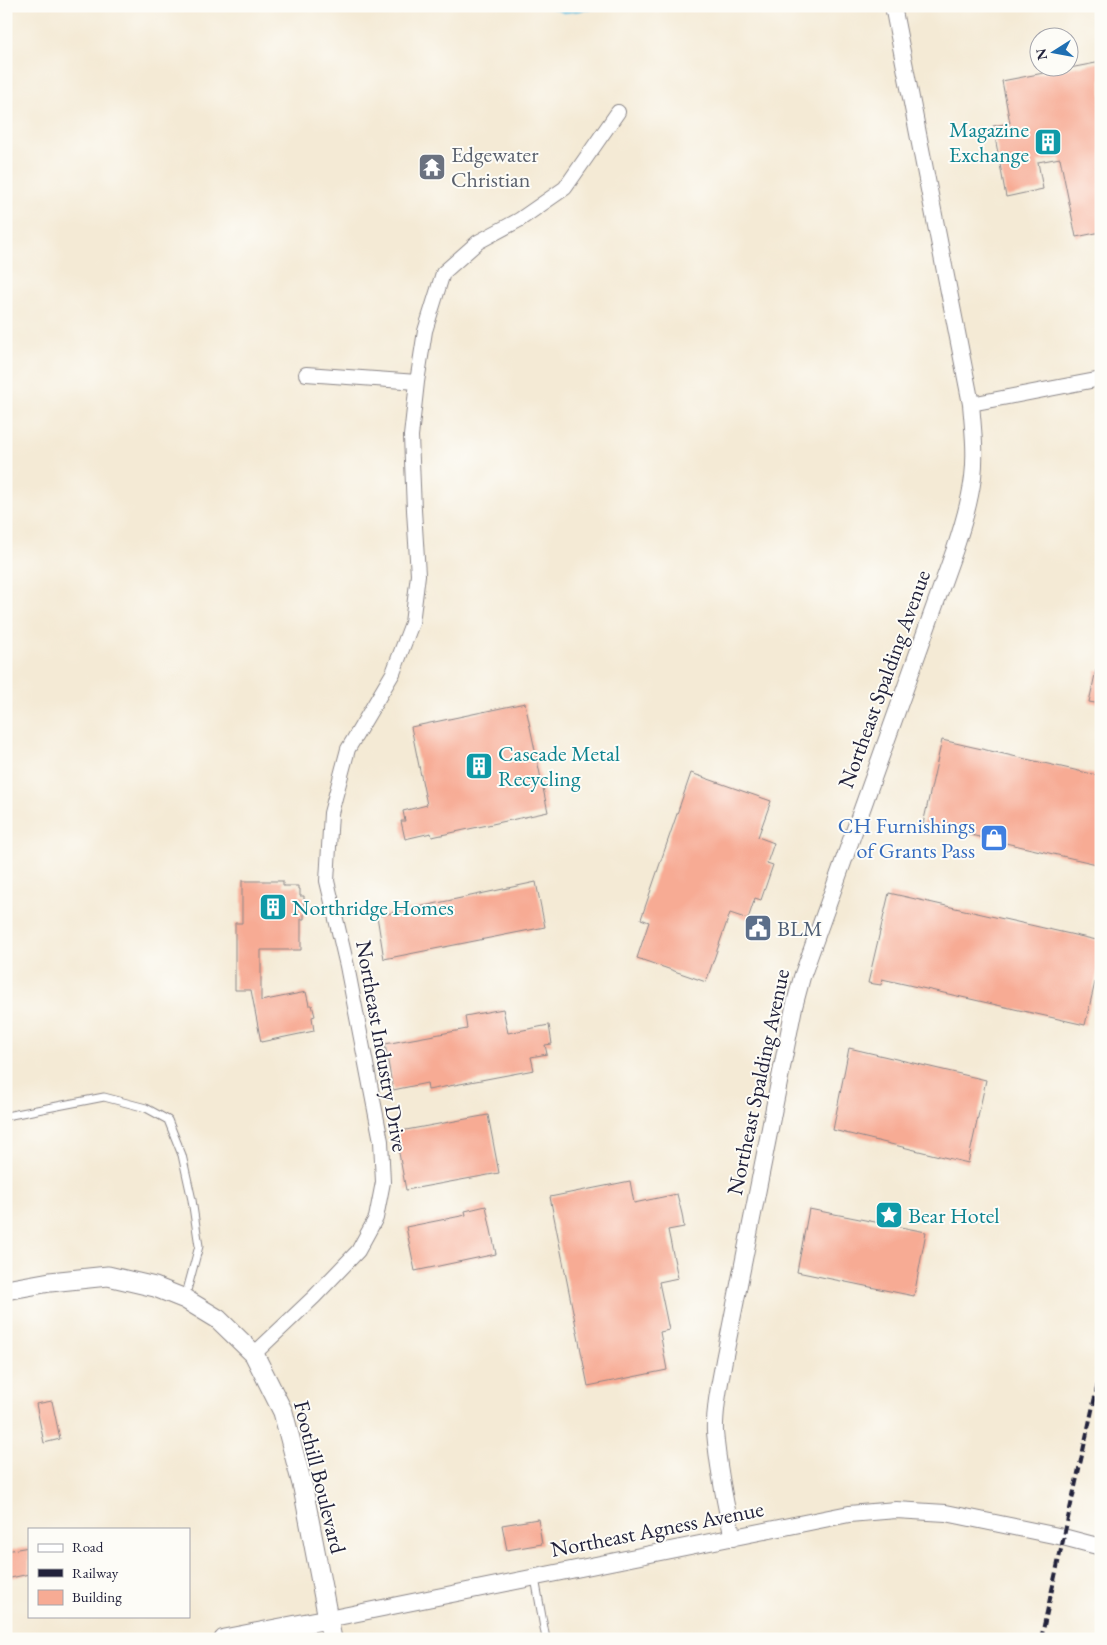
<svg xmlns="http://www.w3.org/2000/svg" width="1107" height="1645" font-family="'EB Garamond',serif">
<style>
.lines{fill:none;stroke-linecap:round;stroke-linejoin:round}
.stream{stroke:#62bfe0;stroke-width:4.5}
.building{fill:#f7ab94}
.service-casing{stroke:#8b8688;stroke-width:9}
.minor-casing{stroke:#8b8688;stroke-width:16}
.tertiary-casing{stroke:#8b8688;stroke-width:18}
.secondary-casing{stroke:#8b8688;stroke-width:21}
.service{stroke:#fff;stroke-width:7}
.minor{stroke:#fff;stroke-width:14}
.tertiary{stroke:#fff;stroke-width:16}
.secondary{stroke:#fff;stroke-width:19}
.rail{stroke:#22223b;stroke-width:4;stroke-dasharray:8 4;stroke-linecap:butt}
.labels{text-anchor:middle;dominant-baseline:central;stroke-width:4;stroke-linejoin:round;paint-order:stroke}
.culture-label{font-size:22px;fill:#0d838f;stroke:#fdfcf7;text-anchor:start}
.worship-label{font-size:22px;fill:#5b616d;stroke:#fdfcf7;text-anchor:start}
.street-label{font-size:22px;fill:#22223b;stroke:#fdfcf7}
.shop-label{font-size:22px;fill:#366cbe;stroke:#fdfcf7;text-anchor:end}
.service-label{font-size:22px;fill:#4e5e75;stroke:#fdfcf7;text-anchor:start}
</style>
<rect width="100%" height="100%" fill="#fdfcf7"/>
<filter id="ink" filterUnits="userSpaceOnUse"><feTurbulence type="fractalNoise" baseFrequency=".02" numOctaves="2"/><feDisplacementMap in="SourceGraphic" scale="10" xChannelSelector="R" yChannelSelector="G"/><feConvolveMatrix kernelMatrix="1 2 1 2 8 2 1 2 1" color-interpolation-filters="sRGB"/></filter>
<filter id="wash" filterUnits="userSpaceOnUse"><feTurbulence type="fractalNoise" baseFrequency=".0096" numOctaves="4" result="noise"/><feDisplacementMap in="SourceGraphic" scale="20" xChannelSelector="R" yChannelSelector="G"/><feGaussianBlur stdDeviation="1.12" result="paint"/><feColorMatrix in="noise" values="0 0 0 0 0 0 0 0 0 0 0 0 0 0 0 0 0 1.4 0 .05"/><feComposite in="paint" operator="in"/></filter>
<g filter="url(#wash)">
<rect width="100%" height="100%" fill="#f4ead5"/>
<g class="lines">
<path class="stream" d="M 551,6 L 564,11 L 602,6"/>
</g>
<g id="blocks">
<path class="building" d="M 1101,62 L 1101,232 L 1076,237 L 1060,158 L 1038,162 L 1043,189 L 1006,197 L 993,126 L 1010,123 L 1002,81 Z
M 1096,670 L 1101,670 L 1101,704 L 1089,702 Z
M 525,703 L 548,812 L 432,837 L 431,833 L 405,839 L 401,821 L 405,821 L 403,811 L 427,805 L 411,727 Z
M 942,740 L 1101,776 L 1101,865 L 923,824 Z
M 691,773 L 771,801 L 758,837 L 774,843 L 767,863 L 773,865 L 761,900 L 755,898 L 748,919 L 730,913 L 706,982 L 637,958 L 649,922 L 641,919 Z
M 242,881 L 283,881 L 283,886 L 298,886 L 298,889 L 300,889 L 300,896 L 304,896 L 304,919 L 301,919 L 301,950 L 261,950 L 261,1001 L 306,992 L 309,1005 L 312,1005 L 315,1016 L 312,1017 L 314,1031 L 261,1042 L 251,990 L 235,990 L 235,923 L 242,923 Z
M 536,882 L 545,927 L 384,959 L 377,916 Z
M 889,893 L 1101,941 L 1101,957 L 1085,1025 L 882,979 L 881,985 L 868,983 Z
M 503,1009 L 508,1033 L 549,1025 L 552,1044 L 545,1045 L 547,1054 L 531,1057 L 534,1070 L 428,1090 L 427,1083 L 393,1090 L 385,1044 L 467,1029 L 465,1016 Z
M 849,1048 L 986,1080 L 968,1163 L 833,1130 Z
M 488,1115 L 499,1173 L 406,1190 L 395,1132 Z
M 630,1181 L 634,1203 L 677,1194 L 682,1214 L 684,1227 L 668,1230 L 678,1278 L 659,1282 L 669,1330 L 660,1332 L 667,1370 L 588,1386 L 550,1197 Z
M 486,1206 L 496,1254 L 415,1271 L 406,1227 L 466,1215 L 465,1211 Z
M 809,1209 L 926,1232 L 914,1296 L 797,1272 Z
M 52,1401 L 60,1439 L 44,1443 L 36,1404 Z
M 538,1519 L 542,1544 L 507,1550 L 502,1525 Z
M 29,1547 L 29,1574 L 6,1579 L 6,1551 Z"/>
</g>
</g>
<g filter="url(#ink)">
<use href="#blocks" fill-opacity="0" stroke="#8b8688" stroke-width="1"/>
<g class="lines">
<g class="service-casing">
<path id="service" d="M 6,1116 L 104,1097 L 146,1108 L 168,1120 L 182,1155 L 192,1200 L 199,1246 L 185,1298
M 535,1578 L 546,1639"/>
</g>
<g class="minor-casing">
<path id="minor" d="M 306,374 L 417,382
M 971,404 L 1101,379
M 254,1354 L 314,1297 L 358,1251 L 376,1218 L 383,1182 L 381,1141 L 347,966 L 327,881 L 331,813 L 348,749 L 393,673 L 412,623 L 418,575 L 414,510 L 411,436 L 417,382 L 425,331 L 443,273 L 478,242 L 519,220 L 565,188 L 618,112"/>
</g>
<g class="tertiary-casing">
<path id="tertiary" d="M 733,1538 C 725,1503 718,1467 715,1432 C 714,1408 720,1383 724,1360 L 794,1007 L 802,977 L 955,549 C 963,525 970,502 973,477 C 976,453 973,428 971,404 L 893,6
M 328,1619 L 849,1514 L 896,1510 L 946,1513 L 1063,1537 L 1101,1547"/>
</g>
<g class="secondary-casing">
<path id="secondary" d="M 6,1290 L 50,1282 L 108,1276 L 155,1287 L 185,1299 L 218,1319 L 254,1354 L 283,1412 L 303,1488 L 332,1639
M 224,1639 L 328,1619"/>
</g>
<use href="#service" class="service"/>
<use href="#minor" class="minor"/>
<use href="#tertiary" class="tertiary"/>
<use href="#secondary" class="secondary"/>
<path class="rail" d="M 1041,1639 L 1101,1370"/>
</g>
</g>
<defs>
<g id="building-square" transform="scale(1.4375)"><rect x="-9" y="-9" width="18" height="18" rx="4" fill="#0f9aa8" stroke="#fdfcf7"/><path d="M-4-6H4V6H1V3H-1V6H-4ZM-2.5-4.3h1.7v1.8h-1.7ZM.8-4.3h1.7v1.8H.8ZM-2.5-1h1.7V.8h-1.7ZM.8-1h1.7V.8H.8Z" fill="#fff"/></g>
<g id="temple-square" transform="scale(1.4375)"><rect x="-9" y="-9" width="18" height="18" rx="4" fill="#6b7280" stroke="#fdfcf7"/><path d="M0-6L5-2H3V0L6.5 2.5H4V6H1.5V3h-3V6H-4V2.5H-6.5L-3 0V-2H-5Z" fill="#fff"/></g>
<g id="shop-square" transform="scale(1.4375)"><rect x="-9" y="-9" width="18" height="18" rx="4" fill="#3f7fe0" stroke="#fdfcf7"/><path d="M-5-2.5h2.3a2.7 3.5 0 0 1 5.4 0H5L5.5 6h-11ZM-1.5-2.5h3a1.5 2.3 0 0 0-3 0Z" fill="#fff"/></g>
<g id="civic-square" transform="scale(1.4375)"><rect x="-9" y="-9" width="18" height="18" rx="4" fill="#5c6f8a" stroke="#fdfcf7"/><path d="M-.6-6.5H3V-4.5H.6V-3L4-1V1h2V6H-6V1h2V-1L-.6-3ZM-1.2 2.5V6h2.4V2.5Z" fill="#fff"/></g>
<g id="sight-square" transform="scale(1.4375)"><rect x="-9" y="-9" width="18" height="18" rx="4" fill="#0f9aa8" stroke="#fdfcf7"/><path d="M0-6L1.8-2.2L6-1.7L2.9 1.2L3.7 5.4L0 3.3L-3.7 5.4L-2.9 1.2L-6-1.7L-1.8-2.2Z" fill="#fff"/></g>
</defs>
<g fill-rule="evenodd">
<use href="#building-square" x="1048" y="142"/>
<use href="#temple-square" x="432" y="167"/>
<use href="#building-square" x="479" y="766"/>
<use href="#shop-square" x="994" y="838"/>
<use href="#building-square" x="273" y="907"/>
<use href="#civic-square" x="758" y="928"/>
<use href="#sight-square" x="889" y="1215"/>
</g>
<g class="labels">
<g class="culture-label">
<text x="1029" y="129" text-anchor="end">Magazine<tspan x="1029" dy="25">Exchange</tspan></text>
<text x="498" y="753">Cascade Metal<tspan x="498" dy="25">Recycling</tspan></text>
<text x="292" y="907">Northridge Homes</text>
<text x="908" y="1215">Bear Hotel</text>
</g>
<g class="worship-label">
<text x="451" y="154">Edgewater<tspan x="451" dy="25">Christian</tspan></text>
</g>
<g class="street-label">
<text transform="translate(884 679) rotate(-70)">Northeast Spalding Avenue</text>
<text transform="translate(382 1046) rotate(80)">Northeast Industry Drive</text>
<text transform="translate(758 1082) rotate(-78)">Northeast Spalding Avenue</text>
<text transform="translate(320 1477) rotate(76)">Foothill Boulevard</text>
<text transform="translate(657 1529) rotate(-11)">Northeast Agness Avenue</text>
</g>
<g class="shop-label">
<text x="975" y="825">CH Furnishings<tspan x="975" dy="25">of Grants Pass</tspan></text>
</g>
<g class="service-label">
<text x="777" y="928">BLM</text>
</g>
</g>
<rect width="1107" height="1645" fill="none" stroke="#fdfcf7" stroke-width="25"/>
<rect x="28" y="1528" width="162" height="90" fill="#fdfcf7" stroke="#a5a5ac"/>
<rect x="38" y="1544" width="25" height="8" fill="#ffffff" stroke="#a5a5ac"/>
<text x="72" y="1552" font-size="15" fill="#22223b">Road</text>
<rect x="38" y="1569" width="25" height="8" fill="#22223b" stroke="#a5a5ac"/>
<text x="72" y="1578" font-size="15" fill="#22223b">Railway</text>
<rect x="38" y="1590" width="25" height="15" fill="#f7ab94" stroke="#a5a5ac"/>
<text x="72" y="1602" font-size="15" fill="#22223b">Building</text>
<g transform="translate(1054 52) rotate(259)"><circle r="24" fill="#fdfcf7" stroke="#a5a5ac"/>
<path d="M0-4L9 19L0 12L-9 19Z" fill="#1f6fb2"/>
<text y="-8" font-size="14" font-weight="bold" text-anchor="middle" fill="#22223b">N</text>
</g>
</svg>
